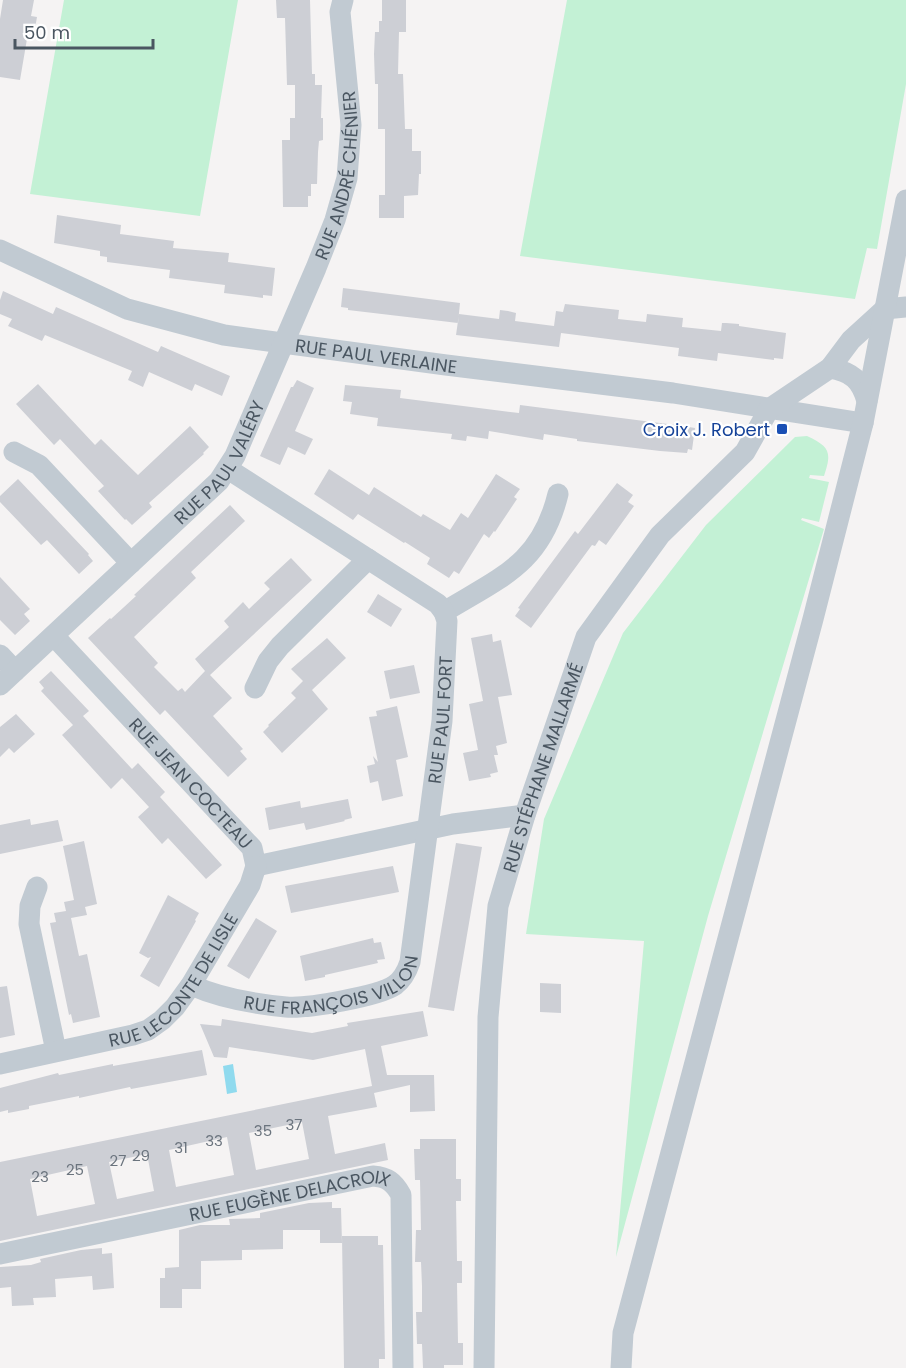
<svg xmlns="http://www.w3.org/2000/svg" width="906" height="1368" font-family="Poppins,sans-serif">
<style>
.green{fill:#c3f1d5}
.water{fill:#90daee}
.building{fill:#cdcfd5;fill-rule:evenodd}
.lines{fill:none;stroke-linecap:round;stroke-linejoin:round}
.minor{stroke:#c1cad2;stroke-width:21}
.transit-dot{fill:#1a4fb4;stroke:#fff;stroke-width:2}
.labels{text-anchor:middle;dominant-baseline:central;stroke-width:4.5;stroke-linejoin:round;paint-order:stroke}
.number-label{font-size:15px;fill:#6b747e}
.street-label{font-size:18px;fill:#4a5661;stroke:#fff}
.transit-label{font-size:18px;fill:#164399;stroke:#fff;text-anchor:end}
</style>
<rect width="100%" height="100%" fill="#f5f3f3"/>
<path class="green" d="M 64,0 L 238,0 L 200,216 L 30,194 Z
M 567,0 L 906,0 L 906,84 L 877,249 L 867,248 L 855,299 L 520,256 Z
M 807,436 C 830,447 832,452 824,476 L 810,475 L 809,478 L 829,482 L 819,522 L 802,518 L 801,520 L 824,529 L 708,916 L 616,1257 L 644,941 L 526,934 L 544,819 L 623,633 L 706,525 L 795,437 Z"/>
<path class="water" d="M 233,1064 L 237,1092 L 227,1094 L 223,1066 Z"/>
<path class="building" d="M 3,0 L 34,0 L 31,16 L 37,17 L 34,34 L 28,33 L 20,80 L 0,77 L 0,19 Z
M 276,0 L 310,0 L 312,74 L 315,74 L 315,85 L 322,85 L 321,118 L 323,118 L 323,140 L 319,141 L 318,152 L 317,184 L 311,184 L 311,196 L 308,196 L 308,207 L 283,207 L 282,140 L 290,140 L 290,118 L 295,118 L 295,85 L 287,85 L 285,18 L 277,18 Z
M 382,0 L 406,0 L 406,32 L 399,32 L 398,74 L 403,74 L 405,129 L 412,129 L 412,151 L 421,151 L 421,174 L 419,174 L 418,195 L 404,196 L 404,218 L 379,218 L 379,195 L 385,195 L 385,129 L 378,129 L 378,84 L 375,84 L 374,54 L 375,32 L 379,32 L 379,21 L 382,21 Z
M 57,215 L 121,225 L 120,234 L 174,241 L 173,248 L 229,253 L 228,262 L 275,268 L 272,296 L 263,295 L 263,298 L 224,293 L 225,285 L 169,278 L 170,270 L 107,262 L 107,257 L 100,256 L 100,251 L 54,243 Z
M 343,288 L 460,303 L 458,323 L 348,310 L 348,308 L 341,307 Z
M 3,291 L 53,314 L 56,307 L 158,352 L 161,346 L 230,376 L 222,396 L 195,384 L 192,391 L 149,372 L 143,387 L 128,380 L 132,371 L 45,335 L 42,341 L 8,326 L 12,319 L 0,314 L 0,300 Z
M 565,304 L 619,310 L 618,319 L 646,322 L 647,314 L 683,318 L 682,327 L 721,331 L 722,323 L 726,323 L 739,324 L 739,326 L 786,333 L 783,359 L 774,358 L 774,360 L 718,353 L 717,361 L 678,356 L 679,348 L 561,333 L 559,347 L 456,335 L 459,314 L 499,319 L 500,310 L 508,311 L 516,313 L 515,321 L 554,326 L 556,311 L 563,312 Z
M 297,380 L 314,388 L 295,431 L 313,439 L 305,455 L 288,447 L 280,465 L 260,456 L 291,387 L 293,387 Z
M 38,384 L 95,445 L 101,439 L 138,475 L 190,426 L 209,447 L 203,453 L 204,454 L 149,503 L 152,507 L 132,525 L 126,519 L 125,520 L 98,491 L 104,486 L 60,439 L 54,445 L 16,404 Z
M 345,385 L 401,390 L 400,398 L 471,407 L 519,413 L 520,405 L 683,426 L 695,428 L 692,450 L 688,449 L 687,453 L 660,451 L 577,441 L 577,439 L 544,434 L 543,440 L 489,431 L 488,439 L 467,436 L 466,441 L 451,439 L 452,434 L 377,426 L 378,418 L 350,414 L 352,402 L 343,401 Z
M 329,469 L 369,495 L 374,487 L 421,517 L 423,514 L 450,530 L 461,513 L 468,518 L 496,474 L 520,489 L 514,497 L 517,499 L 495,532 L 494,531 L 489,538 L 484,534 L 459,574 L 454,571 L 449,578 L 427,564 L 430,558 L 405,542 L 404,543 L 358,514 L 353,520 L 314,494 Z
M 18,479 L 89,554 L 88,555 L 93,561 L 79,574 L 47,540 L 41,545 L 0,502 L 0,496 Z
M 617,483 L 633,495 L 628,502 L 634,506 L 606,545 L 599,540 L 595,546 L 592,545 L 531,628 L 515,616 L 520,609 L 518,608 L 575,531 L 578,534 Z
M 230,505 L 245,521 L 191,572 L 196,578 L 134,637 L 158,663 L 154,667 L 178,691 L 182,688 L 185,692 L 205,671 L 195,659 L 229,627 L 224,621 L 243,602 L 249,609 L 270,589 L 264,583 L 291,558 L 312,580 L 210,675 L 232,698 L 213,716 L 243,749 L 240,751 L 247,759 L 228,777 L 165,710 L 160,715 L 88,638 L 110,618 L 111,619 L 136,596 L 134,595 Z
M 0,577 L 30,609 L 24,614 L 30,621 L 15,635 L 0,620 Z
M 378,594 L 402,609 L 391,627 L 367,612 Z
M 492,634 L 493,642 L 501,640 L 512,695 L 498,697 L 507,743 L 496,746 L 498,755 L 494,755 L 498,772 L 490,774 L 491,777 L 469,781 L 463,753 L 478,750 L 469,704 L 483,701 L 471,638 Z
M 327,638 L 346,658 L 312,690 L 328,709 L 282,753 L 263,732 L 269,726 L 268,725 L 296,698 L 291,693 L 303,681 L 291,669 Z
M 414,665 L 420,693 L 390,699 L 384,671 Z
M 51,671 L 89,711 L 83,716 L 132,769 L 138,763 L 165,792 L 160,797 L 222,865 L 206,879 L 168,838 L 162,844 L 138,817 L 149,807 L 122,778 L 111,789 L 62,735 L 73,725 L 41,691 L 44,688 L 39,682 Z
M 397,706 L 408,757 L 396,760 L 403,796 L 382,801 L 378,781 L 370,783 L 367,766 L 375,764 L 373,756 L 378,762 L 369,717 L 377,716 L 376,711 Z
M 16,714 L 35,734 L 14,753 L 9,748 L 0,757 L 0,727 Z
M 348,799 L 352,818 L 344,820 L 345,821 L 306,830 L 304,823 L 269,830 L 265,808 L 300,801 L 301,808 Z
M 30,819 L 31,825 L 58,820 L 63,841 L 0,854 L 0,825 Z
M 84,841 L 97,904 L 85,907 L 87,915 L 71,918 L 79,956 L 87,954 L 100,1017 L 73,1023 L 71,1014 L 69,1015 L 50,923 L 56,922 L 54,913 L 66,911 L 64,902 L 74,900 L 63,846 Z
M 456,843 L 482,847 L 454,1011 L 428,1007 Z
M 393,866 L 399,892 L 291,913 L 285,886 Z
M 168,895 L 199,913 L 195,920 L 196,921 L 159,987 L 140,976 L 151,957 L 148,958 L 139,953 Z
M 256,918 L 277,931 L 249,979 L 227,966 Z
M 373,938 L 374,943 L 381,942 L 385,959 L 377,960 L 378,963 L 325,975 L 325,977 L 305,981 L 300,956 Z
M 540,983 L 561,984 L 561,1013 L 540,1012 Z
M 7,986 L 15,1035 L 0,1038 L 0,987 Z
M 423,1011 L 428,1036 L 381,1046 L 387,1075 L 434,1075 L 435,1111 L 410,1112 L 410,1085 L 374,1093 L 377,1107 L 328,1116 L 335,1154 L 385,1143 L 388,1160 L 0,1241 L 0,1162 L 372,1086 L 365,1049 L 313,1060 L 229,1047 L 227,1058 L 214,1057 L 200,1024 L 221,1026 L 222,1019 L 312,1033 L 348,1026 L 347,1023 ZM 302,1122 L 309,1159 L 256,1170 L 249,1133 ZM 227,1137 L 234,1175 L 176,1187 L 169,1150 ZM 147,1154 L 154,1191 L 117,1199 L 109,1162 ZM 87,1166 L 95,1204 L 37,1216 L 30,1179 Z
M 202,1050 L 207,1075 L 131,1089 L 130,1087 L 79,1098 L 79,1096 L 29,1106 L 29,1109 L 8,1113 L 8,1110 L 0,1112 L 0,1088 L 58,1073 L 59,1075 L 113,1064 L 113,1066 Z
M 420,1139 L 456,1139 L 456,1179 L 461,1179 L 461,1201 L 456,1201 L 457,1261 L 462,1261 L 462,1283 L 457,1283 L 458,1343 L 463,1343 L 463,1365 L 444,1365 L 444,1368 L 423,1368 L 422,1344 L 417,1344 L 416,1312 L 422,1312 L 422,1286 L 421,1262 L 415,1262 L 416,1230 L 421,1230 L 420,1180 L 415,1180 L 414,1149 L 420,1149 Z
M 332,1202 L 332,1208 L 341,1208 L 342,1243 L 320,1243 L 320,1230 L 283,1230 L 283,1249 L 242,1250 L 242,1260 L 201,1261 L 201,1289 L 182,1289 L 182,1308 L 160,1308 L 160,1278 L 165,1278 L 165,1268 L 179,1267 L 179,1230 L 200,1225 L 230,1225 L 229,1219 L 260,1218 L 260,1213 L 309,1203 Z
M 342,1236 L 378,1236 L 378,1245 L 383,1245 L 385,1359 L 379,1359 L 379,1368 L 344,1368 Z
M 102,1248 L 102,1254 L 112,1253 L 114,1288 L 93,1290 L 92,1276 L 55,1279 L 56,1297 L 33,1298 L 34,1305 L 12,1306 L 11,1287 L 0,1288 L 0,1267 L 31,1265 L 41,1262 L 40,1259 L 81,1250 Z"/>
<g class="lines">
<g class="minor">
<path id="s1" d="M 0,250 L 127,309 L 224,335 L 446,365 L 673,393 L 863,423"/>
<path d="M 830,368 C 852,372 861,380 867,401"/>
<path d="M 14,452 L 39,465 L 131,563"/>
<path d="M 444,612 C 501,577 541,564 558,494"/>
<path id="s2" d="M 54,636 L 252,848 L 256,866 L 453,824 L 525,815"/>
<path d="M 0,655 L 15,671"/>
<path id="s3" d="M 0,685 L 219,481 L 235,456 L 316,268 L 335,220 L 347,178 L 351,125 L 340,12 L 343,0"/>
<path d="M 255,688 L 268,661 L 280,646 L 368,559"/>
<path d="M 37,887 L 30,906 L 29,924 L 56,1051"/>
<path id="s4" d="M 191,985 C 220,998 254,1004 286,1007 C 307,1009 379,996 395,985 C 403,979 407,971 410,962 L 442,721 L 447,621 L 444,612 L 438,604 L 228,469"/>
<path id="s5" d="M 0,1064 L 133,1035 L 148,1030 L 162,1020 L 175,1007 L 191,985 L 250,885 L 256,866"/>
<path id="s6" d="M 0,1254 L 373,1176 C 387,1177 394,1182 401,1195 L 403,1368"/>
<path id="s7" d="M 484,1368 L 488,1017 L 498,906 L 525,815 L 586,637 L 660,535 L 745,452 L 769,409 L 830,368 L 851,340 L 885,309 L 906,307"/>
<path d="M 621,1368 L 623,1333 L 813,619 L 863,423 L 906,200"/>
</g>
</g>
<rect class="transit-dot" x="776" y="423" width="12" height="12" rx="3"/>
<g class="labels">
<g class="number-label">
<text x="294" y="1124">37</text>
<text x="263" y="1130">35</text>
<text x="214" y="1140">33</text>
<text x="181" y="1147">31</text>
<text x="141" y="1155">29</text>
<text x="118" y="1160">27</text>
<text x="75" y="1169">25</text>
<text x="40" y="1176">23</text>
</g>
<g class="street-label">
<text stroke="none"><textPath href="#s3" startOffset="630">RUE ANDRÉ CHÉNIER</textPath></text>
<text stroke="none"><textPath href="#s1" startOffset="394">RUE PAUL VERLAINE</textPath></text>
<text stroke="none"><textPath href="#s3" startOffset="315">RUE PAUL VALÉRY</textPath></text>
<text stroke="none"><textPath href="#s4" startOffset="482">RUE PAUL FORT</textPath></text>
<text stroke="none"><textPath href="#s7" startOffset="608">RUE STÉPHANE MALLARMÉ</textPath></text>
<text stroke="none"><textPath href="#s2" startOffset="201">RUE JEAN COCTEAU</textPath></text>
<text stroke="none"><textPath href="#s4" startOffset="150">RUE FRANÇOIS VILLON</textPath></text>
<text stroke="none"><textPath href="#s5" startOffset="204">RUE LECONTE DE LISLE</textPath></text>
<text stroke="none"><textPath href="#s6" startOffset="296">RUE EUGÈNE DELACROIX</textPath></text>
</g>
<g class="transit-label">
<text x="770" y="429">Croix J. Robert</text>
</g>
</g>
<path d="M15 39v9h138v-9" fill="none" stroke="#4a5661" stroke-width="3"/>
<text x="24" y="39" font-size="18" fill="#4a5661" stroke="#ffffff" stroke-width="4.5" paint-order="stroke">50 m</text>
</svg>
